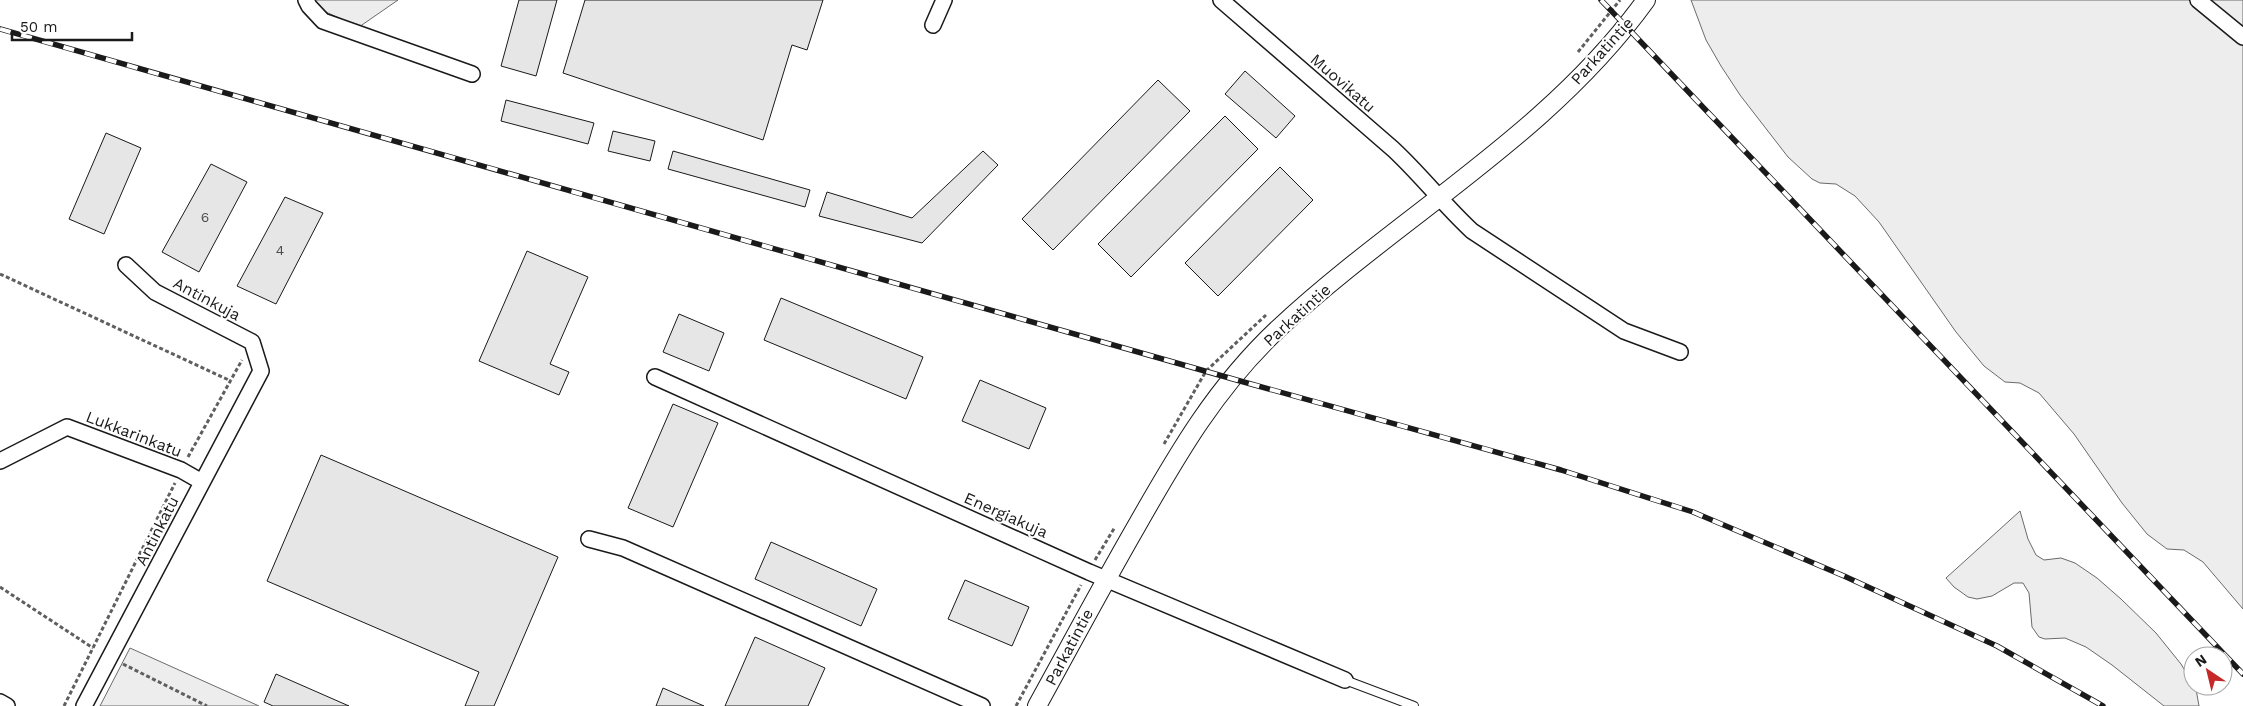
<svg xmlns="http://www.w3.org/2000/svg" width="2243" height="706" font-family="'Work Sans',sans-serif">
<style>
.built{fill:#ededed;stroke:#6a6a6a}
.building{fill:#e6e6e6;stroke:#1a1a1a}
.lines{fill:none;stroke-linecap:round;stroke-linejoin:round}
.service-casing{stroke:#1a1a1a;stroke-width:10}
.minor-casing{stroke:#1a1a1a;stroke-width:18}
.tertiary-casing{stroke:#1a1a1a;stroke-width:20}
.path{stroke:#5f5f5f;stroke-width:3;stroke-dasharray:4 2.5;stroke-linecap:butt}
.service{stroke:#fff;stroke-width:8}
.minor{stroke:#fff;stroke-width:15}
.tertiary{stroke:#fff;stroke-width:18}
.rail-casing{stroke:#1a1a1a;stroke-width:5.5}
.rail{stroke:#fff;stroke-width:4;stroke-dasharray:11;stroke-linecap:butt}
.labels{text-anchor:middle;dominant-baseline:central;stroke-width:4;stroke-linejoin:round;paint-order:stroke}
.number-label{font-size:14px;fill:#4d4d4d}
.street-label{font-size:16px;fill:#1a1a1a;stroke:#fff}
</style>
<rect width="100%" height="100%" fill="#fff"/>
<path class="built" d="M 313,0 L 398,0 L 359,27 L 317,8 Z
M 1691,0 L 2243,0 L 2243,609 L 2203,562 L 2184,550 L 2167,549 L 2147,534 L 2122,503 L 2074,434 L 2039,393 L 2020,383 L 2005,382 L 1984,366 L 1956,332 L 1879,222 L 1855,196 L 1836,184 L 1820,183 L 1812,179 L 1788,157 L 1740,95 L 1721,66 L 1706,40 Z
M 2020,511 L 2028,539 L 2036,555 L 2044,560 L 2061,558 L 2075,563 L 2097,578 L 2121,599 L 2156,633 L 2181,664 L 2196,689 L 2199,706 L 2164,706 L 2112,665 L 2086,647 L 2065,638 L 2045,639 L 2039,637 L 2032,627 L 2029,593 L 2023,583 L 2014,583 L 1992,596 L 1977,599 L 1968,597 L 1954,587 L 1946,578 Z
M 130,648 L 259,706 L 100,706 Z"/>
<path class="building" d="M 519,0 L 557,0 L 536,76 L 501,66 Z
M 585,0 L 823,0 L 807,50 L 792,45 L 763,140 L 563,73 Z
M 1245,71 L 1295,116 L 1276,138 L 1225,94 Z
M 1158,80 L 1190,111 L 1053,250 L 1022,219 Z
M 506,100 L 594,123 L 588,144 L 501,121 Z
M 1225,116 L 1258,149 L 1131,277 L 1098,244 Z
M 613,131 L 655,141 L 650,161 L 608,151 Z
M 106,133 L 141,148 L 104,234 L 69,219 Z
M 673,151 L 810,190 L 805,207 L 668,169 Z
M 983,151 L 998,165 L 922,243 L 819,216 L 827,192 L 912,218 Z
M 211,164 L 247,182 L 199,272 L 162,252 Z
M 1280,167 L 1313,200 L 1218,296 L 1185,263 Z
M 285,197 L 323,213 L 276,304 L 237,286 Z
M 527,251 L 588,277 L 550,364 L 569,372 L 559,395 L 479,361 Z
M 781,298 L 923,357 L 906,399 L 764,340 Z
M 679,314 L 724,333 L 709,371 L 663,352 Z
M 980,380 L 1046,408 L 1029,449 L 962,421 Z
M 673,404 L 718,423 L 673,527 L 628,508 Z
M 321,455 L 558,557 L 494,706 L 465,706 L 479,672 L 267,581 Z
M 771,542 L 877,589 L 861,626 L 755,579 Z
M 965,580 L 1029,607 L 1012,646 L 948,619 Z
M 755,637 L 825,668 L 808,706 L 725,706 Z
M 276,674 L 349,706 L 273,706 L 264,702 Z
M 663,688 L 704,706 L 656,706 Z"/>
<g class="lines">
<g class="service-casing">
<path id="service" d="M 1345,680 L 1414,706"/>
</g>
<g class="minor-casing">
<path id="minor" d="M 306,0 L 309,6 L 323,21 L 472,74
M 1221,0 L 1393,149 C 1421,175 1444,205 1472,231 L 1624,331 L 1680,352
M 2198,0 L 2243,37
M 933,25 L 944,0
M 655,377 L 1089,572 L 1345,680
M 0,461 L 67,427 L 181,470 L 202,482
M 589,539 L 623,548 L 982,706
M 0,702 L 7,706
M 84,706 L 261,371 L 252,342 L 155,292 L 126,265"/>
</g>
<g class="tertiary-casing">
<path id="tertiary" d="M 1037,706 C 1070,646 1102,586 1136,527 C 1178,453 1216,387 1279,328 C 1399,216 1549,135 1646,0"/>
</g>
<path class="path" d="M 1578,52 L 1620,0
M 0,274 L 231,381
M 1164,444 L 1206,371 L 1266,315
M 188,457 L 242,360
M 1095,560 L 1115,527
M 0,587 L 93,648
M 123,664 L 207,706
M 64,706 L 175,483
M 1016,706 L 1081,585"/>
<use href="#service" class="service"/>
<use href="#minor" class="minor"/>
<use href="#tertiary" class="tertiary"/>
<g class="rail-casing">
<path id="rail" d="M 1601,0 L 2243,674
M 0,29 L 1233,379 L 1561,470 L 1693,512 L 1844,576 L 1997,646 L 2103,706"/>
</g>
<use href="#rail" class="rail"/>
</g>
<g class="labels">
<g class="number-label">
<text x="205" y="217">6</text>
<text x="280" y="250">4</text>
</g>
<g class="street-label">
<text transform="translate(1602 51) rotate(-48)">Parkatintie</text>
<text transform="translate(1343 83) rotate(41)">Muovikatu</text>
<text transform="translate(207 299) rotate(28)">Antinkuja</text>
<text transform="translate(1297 315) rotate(-42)">Parkatintie</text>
<text transform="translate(134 434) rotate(21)">Lukkarinkatu</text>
<text transform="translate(1006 515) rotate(24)">Energiakuja</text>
<text transform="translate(157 531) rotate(-63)">Antinkatu</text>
<text transform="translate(1069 647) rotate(-62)">Parkatintie</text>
</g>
</g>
<g transform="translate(2208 671) rotate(325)"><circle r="24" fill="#ffffff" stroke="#a3a3a3"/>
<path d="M0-4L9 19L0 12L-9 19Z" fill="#c62828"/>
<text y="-8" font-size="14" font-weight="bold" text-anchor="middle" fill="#1a1a1a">N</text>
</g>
<path d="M12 32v8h120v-8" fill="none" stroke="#1a1a1a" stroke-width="2.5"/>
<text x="20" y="32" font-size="15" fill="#1a1a1a" stroke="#ffffff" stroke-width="4" paint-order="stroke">50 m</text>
</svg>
